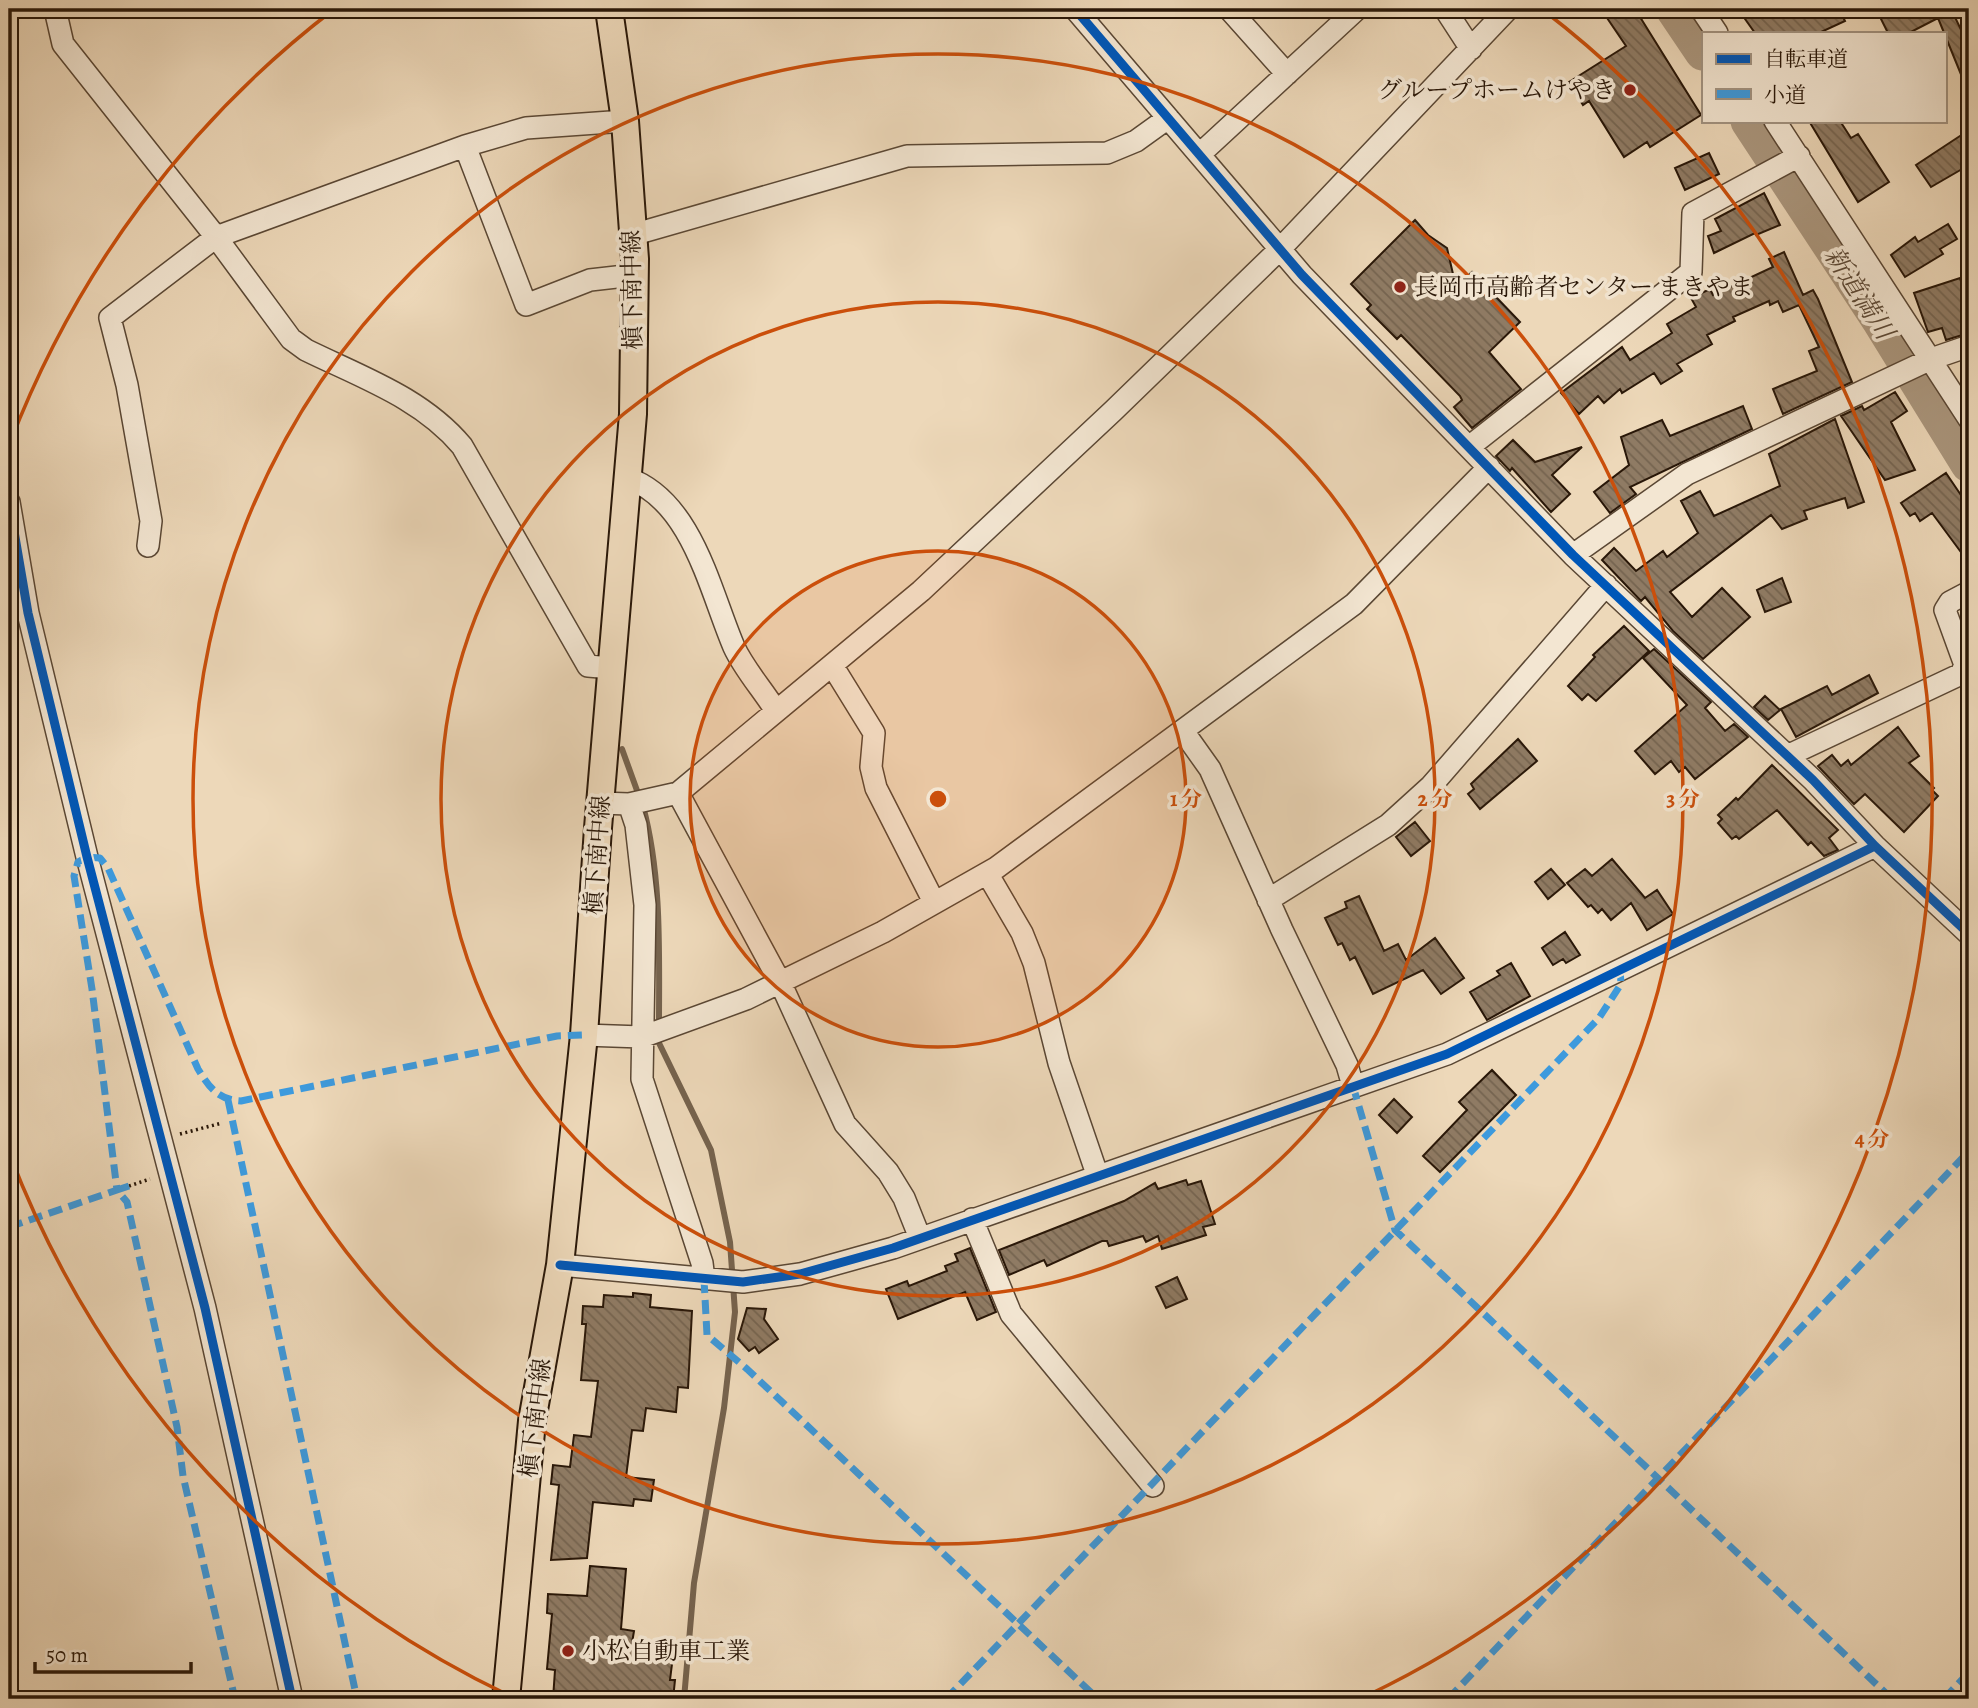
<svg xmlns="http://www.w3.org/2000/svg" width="1978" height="1708" font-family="Alegreya,'Noto Serif JP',serif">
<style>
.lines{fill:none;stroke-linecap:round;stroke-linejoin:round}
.stream{stroke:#76634e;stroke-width:6}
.river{stroke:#aa967d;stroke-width:37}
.building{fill:url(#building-back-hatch);stroke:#291708;stroke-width:2}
.minor-casing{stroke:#5a4734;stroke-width:24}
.major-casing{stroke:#291708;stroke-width:30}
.path{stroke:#291708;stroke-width:3.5;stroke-dasharray:2 3.5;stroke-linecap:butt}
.minor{stroke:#f3e6d2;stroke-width:21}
.major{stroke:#edd8b9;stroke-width:26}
.quiet{stroke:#3d9add;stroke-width:7;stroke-dasharray:14 7;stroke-linecap:butt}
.cycleway-casing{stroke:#f3e6d2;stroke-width:13}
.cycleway{stroke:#0057b8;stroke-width:9}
.ring{fill:none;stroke:#cb4f0b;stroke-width:3.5}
.poi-dot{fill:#8f2418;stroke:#f3e6d2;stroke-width:2.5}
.labels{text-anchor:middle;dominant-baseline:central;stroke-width:7;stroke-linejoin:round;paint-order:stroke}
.poi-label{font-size:24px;fill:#291708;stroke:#f3e6d2;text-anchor:start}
.street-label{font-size:24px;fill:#291708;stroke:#f3e6d2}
.water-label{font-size:26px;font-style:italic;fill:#5d4a37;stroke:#f3e6d2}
.centre{fill:#cb4f0b;stroke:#f3e6d2;stroke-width:3.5}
.ring-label{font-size:21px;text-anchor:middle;font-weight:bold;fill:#cb4f0b;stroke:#f3e6d2;stroke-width:7;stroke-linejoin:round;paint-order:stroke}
</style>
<defs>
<pattern id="building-back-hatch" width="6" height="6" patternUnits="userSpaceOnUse" patternTransform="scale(1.75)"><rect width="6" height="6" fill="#8f7b64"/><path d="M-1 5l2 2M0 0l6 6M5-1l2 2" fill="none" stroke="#756450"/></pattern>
</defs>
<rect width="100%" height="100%" fill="#edd8b9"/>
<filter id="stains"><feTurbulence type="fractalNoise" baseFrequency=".00286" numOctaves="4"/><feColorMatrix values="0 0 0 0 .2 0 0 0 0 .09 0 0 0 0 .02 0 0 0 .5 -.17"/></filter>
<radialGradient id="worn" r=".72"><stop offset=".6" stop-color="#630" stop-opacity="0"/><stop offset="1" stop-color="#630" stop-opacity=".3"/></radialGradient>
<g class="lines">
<path class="stream" d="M 622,749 L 639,796
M 643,806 C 662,877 659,952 659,1025
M 659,1036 L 659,1043 L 711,1150 L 730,1242 L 735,1312 L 724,1408 L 694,1583 L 684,1699"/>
<path class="river" d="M 1674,9 L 1703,52
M 1749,121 L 1880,320 L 1969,464"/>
</g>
<path class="building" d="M 1601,9 L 1635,9 L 1701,115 L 1650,147 L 1647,142 L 1624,157 L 1589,101 L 1583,105 L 1569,82 L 1626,46 Z
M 1738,9 L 1777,9 L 1781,14 L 1791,9 L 1839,9 L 1845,21 L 1819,33 L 1755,33 Z
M 1887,9 L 1957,9 L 1952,11 L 1964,36 L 1969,34 L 1969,94 L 1938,18 L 1909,33 L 1888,33 L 1878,13 Z
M 1809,121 L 1840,121 L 1851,138 L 1858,134 L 1889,182 L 1858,202 Z
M 1969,130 L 1969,165 L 1931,187 L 1916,165 Z
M 1709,153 L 1719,174 L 1685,190 L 1675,168 Z
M 1764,193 L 1780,225 L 1756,235 L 1755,233 L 1714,253 L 1708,236 L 1721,231 L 1715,219 Z
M 1415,220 L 1428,235 L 1447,248 L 1456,287 L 1472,272 L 1520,322 L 1489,352 L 1521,389 L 1472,428 L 1454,407 L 1462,400 L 1460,396 L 1401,335 L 1397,339 L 1367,309 L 1371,305 L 1351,284 Z
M 1948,224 L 1957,239 L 1940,249 L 1943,254 L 1905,277 L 1891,255 L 1915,237 L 1918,242 Z
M 1784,252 L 1803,295 L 1813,290 L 1818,299 L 1852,382 L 1783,414 L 1773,389 L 1817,371 L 1809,351 L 1819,347 L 1799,305 L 1783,312 L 1778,301 L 1770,305 L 1769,301 L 1733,317 L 1735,321 L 1707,335 L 1712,344 L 1677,364 L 1682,371 L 1661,384 L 1654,373 L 1622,393 L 1620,389 L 1604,403 L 1598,396 L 1579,414 L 1561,393 L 1622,347 L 1630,360 L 1672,333 L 1667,324 L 1696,307 L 1691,298 L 1710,289 L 1713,295 L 1773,267 L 1769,259 Z
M 1960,278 L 1969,307 L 1969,333 L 1946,340 L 1942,328 L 1928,332 L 1914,293 Z
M 1895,392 L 1907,411 L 1891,422 L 1915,470 L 1885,480 L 1841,416 L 1862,406 L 1864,410 Z
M 1743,406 L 1752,429 L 1630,487 L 1636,494 L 1610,513 L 1594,492 L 1629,465 L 1621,437 L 1662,420 L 1670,436 Z
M 1835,419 L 1864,502 L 1848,508 L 1845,498 L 1804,511 L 1807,519 L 1782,529 L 1771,515 L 1670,592 L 1692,617 L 1722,588 L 1750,617 L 1703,659 L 1673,631 L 1645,597 L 1641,601 L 1602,560 L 1614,548 L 1636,571 L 1663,551 L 1667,557 L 1698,533 L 1681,501 L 1700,491 L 1714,516 L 1780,486 L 1769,454 Z
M 1513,440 L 1535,462 L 1582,447 L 1552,475 L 1570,494 L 1551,512 L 1512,468 L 1510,471 L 1496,456 Z
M 1946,473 L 1969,507 L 1969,563 L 1932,513 L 1920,521 L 1915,513 L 1910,516 L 1901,503 Z
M 1782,578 L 1791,602 L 1765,612 L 1757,590 Z
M 1624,626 L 1649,651 L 1596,701 L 1588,694 L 1582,700 L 1568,686 L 1595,657 L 1593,655 Z
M 1654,649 L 1711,702 L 1705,708 L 1725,731 L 1734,724 L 1748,737 L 1695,779 L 1685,767 L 1679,772 L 1671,761 L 1655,774 L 1635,751 L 1687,705 L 1643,658 Z
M 1869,675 L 1878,693 L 1796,737 L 1781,709 L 1827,686 L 1832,695 Z
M 1765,696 L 1780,710 L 1768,720 L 1754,707 Z
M 1898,727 L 1919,756 L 1909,763 L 1934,788 L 1932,790 L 1938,796 L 1904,832 L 1865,794 L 1854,804 L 1818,766 L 1832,755 L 1841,766 L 1848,760 L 1851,765 Z
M 1518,739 L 1537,761 L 1480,809 L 1468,794 L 1474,789 L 1471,784 Z
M 1772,765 L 1838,830 L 1829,838 L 1838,850 L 1824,856 L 1811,842 L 1808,845 L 1777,810 L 1739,839 L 1736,836 L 1732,839 L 1718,823 L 1722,819 L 1718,815 L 1736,798 L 1738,800 Z
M 1415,822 L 1430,841 L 1411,856 L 1396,837 Z
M 1612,859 L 1645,898 L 1657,890 L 1673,914 L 1647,930 L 1631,903 L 1611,920 L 1602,909 L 1598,913 L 1591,905 L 1588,907 L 1567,883 L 1585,869 L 1592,876 Z
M 1551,869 L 1565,885 L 1548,899 L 1535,882 Z
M 1359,896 L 1384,951 L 1398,944 L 1406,960 L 1435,938 L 1464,978 L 1441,994 L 1423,970 L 1373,994 L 1355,957 L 1350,960 L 1342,943 L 1338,945 L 1325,918 L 1347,908 L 1345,902 Z
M 1565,932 L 1580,955 L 1566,963 L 1563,959 L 1553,965 L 1542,948 Z
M 1511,963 L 1530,996 L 1487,1020 L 1470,992 L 1500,975 L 1497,971 Z
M 1492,1070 L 1516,1095 L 1440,1172 L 1423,1156 L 1467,1110 L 1459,1102 Z
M 1394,1099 L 1412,1117 L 1397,1133 L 1379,1115 Z
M 1186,1180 L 1188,1185 L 1201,1181 L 1215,1224 L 1203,1227 L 1206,1235 L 1162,1249 L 1158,1236 L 1146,1242 L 1143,1236 L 1109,1246 L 1107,1241 L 1102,1241 L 1047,1266 L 1044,1260 L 1009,1275 L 999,1250 L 1124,1201 L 1155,1183 L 1158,1189 Z
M 970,1248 L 996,1312 L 977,1320 L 965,1292 L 898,1319 L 886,1289 L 907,1281 L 909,1286 L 947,1271 L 945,1266 L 958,1261 L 955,1254 Z
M 1177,1277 L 1187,1299 L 1166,1308 L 1156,1287 Z
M 633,1293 L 651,1295 L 650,1307 L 692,1311 L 688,1388 L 678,1387 L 676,1412 L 646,1408 L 643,1431 L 632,1430 L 626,1477 L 654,1480 L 651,1501 L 634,1499 L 633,1506 L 593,1502 L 587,1558 L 551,1560 L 559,1485 L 551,1484 L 553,1465 L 570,1467 L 574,1435 L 591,1437 L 598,1381 L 581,1380 L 586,1324 L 582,1324 L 583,1306 L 603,1307 L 604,1295 L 633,1297 Z
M 747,1308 L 766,1309 L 764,1319 L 778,1339 L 759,1353 L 755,1347 L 749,1351 L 738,1339 Z
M 590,1566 L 626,1569 L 621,1629 L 634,1631 L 632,1643 L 674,1648 L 670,1680 L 675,1680 L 673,1699 L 553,1699 L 555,1670 L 547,1669 L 552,1614 L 547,1613 L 548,1594 L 587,1596 Z"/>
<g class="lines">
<g class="minor-casing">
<path id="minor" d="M 55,9 L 63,44 L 216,237 L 291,339 L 306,350 C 361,377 422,398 462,446 L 588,666 L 612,668
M 1075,9 L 1302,275 L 1573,555 L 1813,780 L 1875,846 L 1969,934
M 1229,9 L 1287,74
M 1445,9 L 1471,49
M 1701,9 L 1717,33
M 1775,121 L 1969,419
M 465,146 L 526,305 L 590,280 L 634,275
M 1200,154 L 1357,9
M 632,235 L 907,156 L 1107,153 L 1136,141 L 1168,118
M 1469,447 L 1691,272 L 1693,213 L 1799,156
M 627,478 C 692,500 710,591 734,647 C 744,669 763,690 776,711
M 9,502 L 28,613 L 87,857 L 205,1308 L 292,1699
M 148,546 L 151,521 L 127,385 L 110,318 L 216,237 L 465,146 L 526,128 L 625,121
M 1573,555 L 1687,474 L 1931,359 L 1969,346
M 832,665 L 874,733 L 871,767 L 876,788 L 934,902
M 1183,731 L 1210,769 L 1282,930 L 1347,1065 L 1353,1086
M 1787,756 L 1961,674 L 1965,665 L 1945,610 L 1950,602 L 1969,592
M 678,793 L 781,984 L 845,1124 L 888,1172 L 904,1198 L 920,1238
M 600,803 L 629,804 L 678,793 L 921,591 L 1113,411 L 1280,249 L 1508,9
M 629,804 L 636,825 L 645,905 L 642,1079 L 702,1263 L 704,1279
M 987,873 L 1022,933 L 1034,963 L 1059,1063 L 1097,1174
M 1268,900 L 1388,825 L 1431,786 L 1606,585
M 584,1035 L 642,1037 L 746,999 L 883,932 L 996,868 L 1354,604 L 1489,467
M 972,1219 L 1011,1314 L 1153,1486
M 560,1265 L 743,1282 L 800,1274 L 893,1248 L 1447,1054 L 1875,846"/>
</g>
<g class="major-casing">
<path id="major" d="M 506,1699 L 532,1421 L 560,1265 L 584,1035 L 598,828 L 633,414 L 635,259 L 625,121 L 609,9"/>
</g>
<path class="path" d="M 180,1134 L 222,1123
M 129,1186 L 150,1179"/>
<use href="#minor" class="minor"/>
<use href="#major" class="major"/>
<path class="quiet" d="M 1353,1086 L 1395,1230 L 1892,1699
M 228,1100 L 357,1699
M 129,1186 L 117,1190 L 127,1202 L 177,1427 L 183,1476 L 235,1699
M 9,1227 L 117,1190 L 92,989 L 74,876 L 78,862 L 87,857 L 100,858 L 108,868 L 198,1069 C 209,1087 218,1100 241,1101 L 557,1036 L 584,1035
M 704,1279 L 707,1335 L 747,1369 L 1098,1699
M 946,1699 L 1599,1018 L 1621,984 L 1620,969
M 1448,1699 L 1969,1151
M 1944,1699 L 1969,1672"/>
<g class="cycleway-casing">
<path id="cycleway" d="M 1075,9 L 1302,275 L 1573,555 L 1813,780 L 1875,846 L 1969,934
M 9,502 L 28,613 L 87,857 L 205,1308 L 292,1699
M 560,1265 L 743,1282 L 800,1274 L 893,1248 L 1447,1054 L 1875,846"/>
</g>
<use href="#cycleway" class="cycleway"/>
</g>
<circle cx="938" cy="799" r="248" fill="#cb4f0b" fill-opacity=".12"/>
<g class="ring">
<circle cx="938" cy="799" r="248"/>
<circle cx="938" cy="799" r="497"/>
<circle cx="938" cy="799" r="745"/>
<path d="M510 1696A994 994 0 0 1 10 1155M10 443A994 994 0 0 1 333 10M1543 10A994 994 0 0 1 1366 1696"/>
</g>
<g class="poi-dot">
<circle cx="1630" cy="90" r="7"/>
<circle cx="1400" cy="287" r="7"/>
<circle cx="568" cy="1651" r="7"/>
</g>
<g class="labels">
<g class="poi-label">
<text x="1616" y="90" text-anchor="end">グループホームけやき</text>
<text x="1414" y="287">長岡市高齢者センター まきやま</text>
<text x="582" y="1651">小松自動車工業</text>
</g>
<g class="street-label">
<text transform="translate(632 290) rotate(-91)">槇下南中線</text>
<text transform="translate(597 855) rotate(-86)">槇下南中線</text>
<text transform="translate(535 1418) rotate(-83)">槇下南中線</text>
</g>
<g class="water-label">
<text transform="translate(1859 293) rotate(57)">新道満川</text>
</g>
</g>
<circle cx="938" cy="799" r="10" class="centre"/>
<g class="ring-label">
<text x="1186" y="806">1 分</text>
<text x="1435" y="806">2 分</text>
<text x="1683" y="806">3 分</text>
<text x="1872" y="1146">4 分</text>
</g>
<rect width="1978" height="1708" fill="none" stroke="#edd8b9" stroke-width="35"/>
<rect x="10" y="10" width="1957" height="1687" fill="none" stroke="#291708" stroke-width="3.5"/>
<rect x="18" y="18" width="1943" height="1673" fill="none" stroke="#291708" stroke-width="2"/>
<rect x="1702" y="32" width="245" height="91" fill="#f3e6d2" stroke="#a29381" stroke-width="2"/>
<rect x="1716" y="54" width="35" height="10" fill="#0057b8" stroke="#a29381" stroke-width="2"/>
<text x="1764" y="66" font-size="21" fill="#291708">自転車道</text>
<rect x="1716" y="89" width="35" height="10" fill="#3d9add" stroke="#a29381" stroke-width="2"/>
<text x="1764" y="102" font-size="21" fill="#291708">小道</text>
<path d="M35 1662v10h156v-10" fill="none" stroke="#291708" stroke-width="3.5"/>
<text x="46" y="1662" font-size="21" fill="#291708" stroke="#f3e6d2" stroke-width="5" paint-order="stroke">50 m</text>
<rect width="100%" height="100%" filter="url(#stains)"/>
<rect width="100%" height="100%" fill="url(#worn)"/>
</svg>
